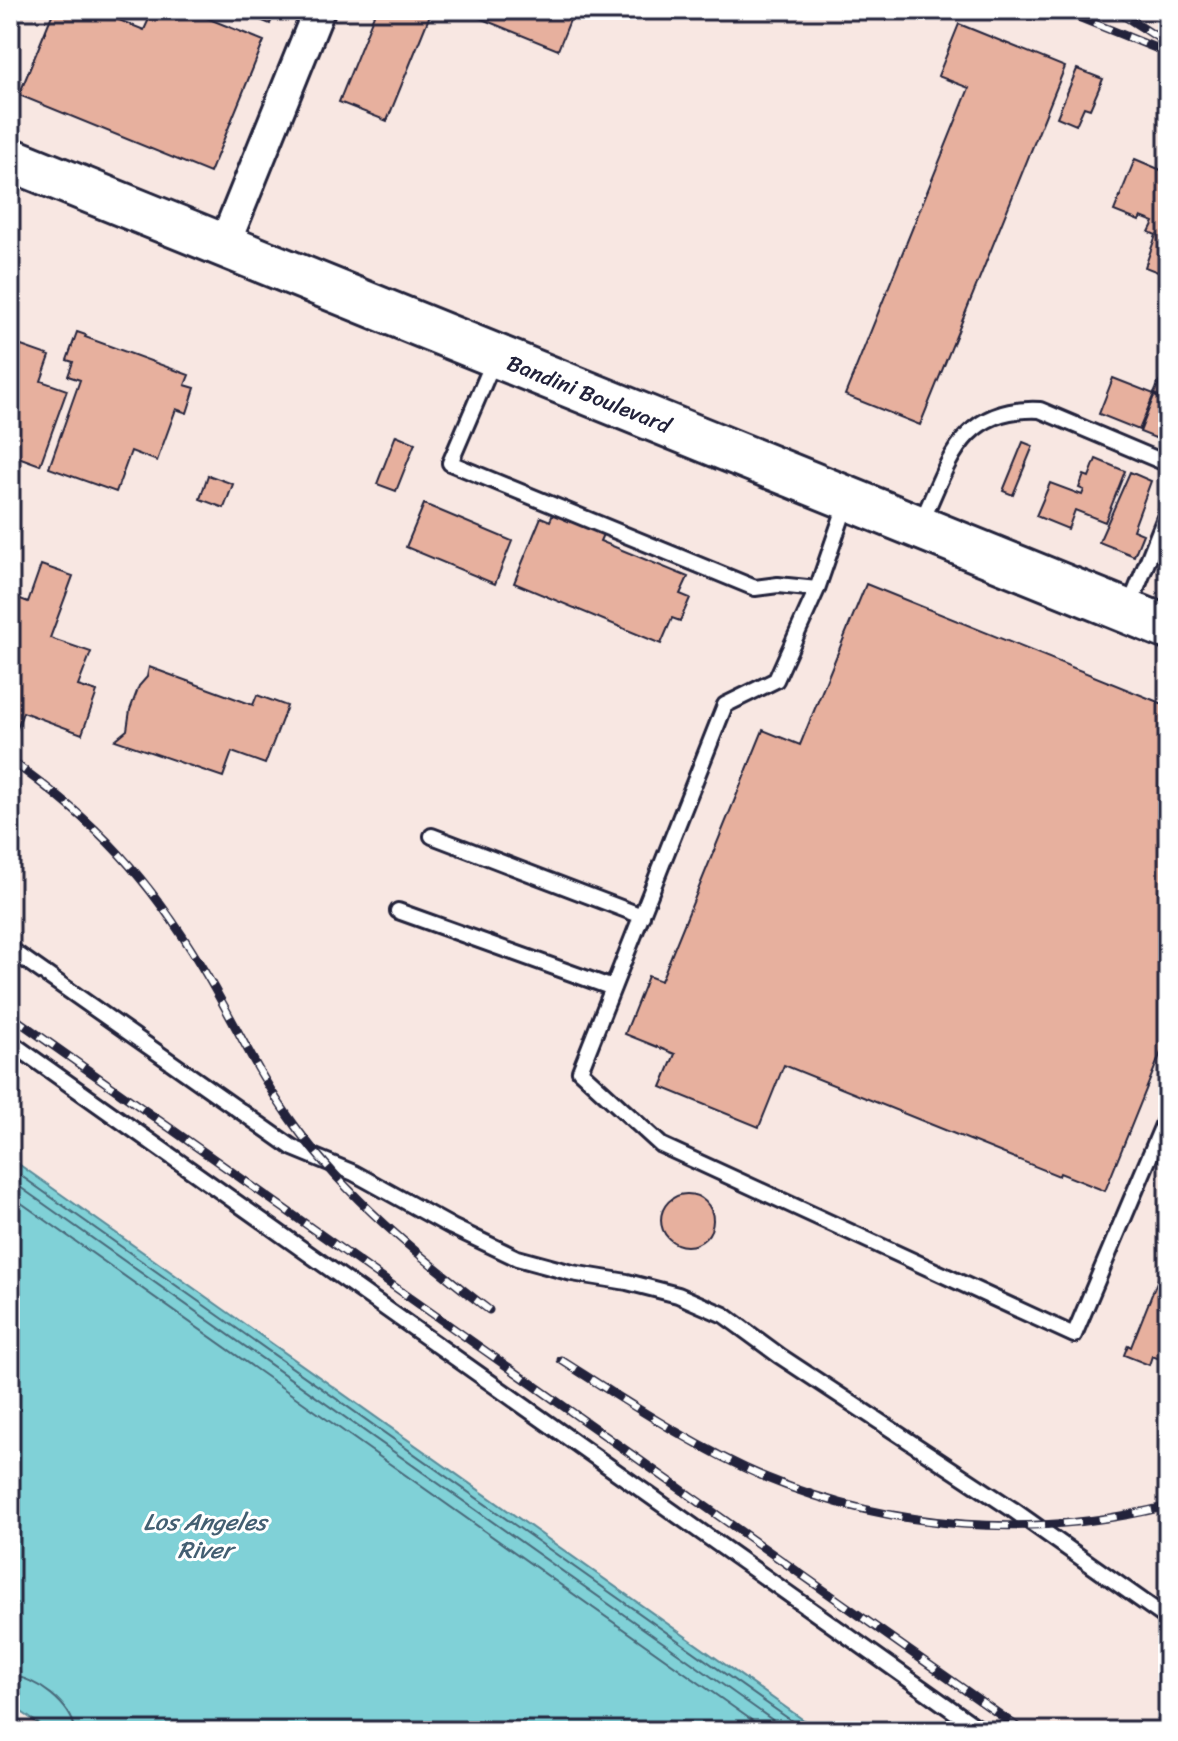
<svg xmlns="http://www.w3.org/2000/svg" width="1178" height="1741" font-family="Sriracha,sans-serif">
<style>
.built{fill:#f8e7e2}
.water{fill:#80d1d7;stroke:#5a8b99;stroke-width:2}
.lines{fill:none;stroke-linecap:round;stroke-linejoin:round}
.shore{stroke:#486879;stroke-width:2}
.building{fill:#e7b09e;stroke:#22223b;stroke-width:2}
.lane-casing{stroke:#22223b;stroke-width:20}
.street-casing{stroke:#22223b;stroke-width:36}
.secondary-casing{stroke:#22223b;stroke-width:48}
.lane{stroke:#fff;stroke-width:14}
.street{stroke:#fff;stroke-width:30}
.secondary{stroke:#fff;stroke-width:42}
.rail-casing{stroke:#22223b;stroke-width:9}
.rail{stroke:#fff;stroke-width:6;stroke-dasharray:18;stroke-linecap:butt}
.labels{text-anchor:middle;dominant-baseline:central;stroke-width:6;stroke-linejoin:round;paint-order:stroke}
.street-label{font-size:22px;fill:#22223b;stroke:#fff}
.water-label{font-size:24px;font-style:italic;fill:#435f72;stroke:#fff}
</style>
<rect width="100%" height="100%" fill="#fff"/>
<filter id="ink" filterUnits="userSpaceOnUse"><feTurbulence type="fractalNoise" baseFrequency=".0125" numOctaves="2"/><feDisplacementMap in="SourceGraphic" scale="16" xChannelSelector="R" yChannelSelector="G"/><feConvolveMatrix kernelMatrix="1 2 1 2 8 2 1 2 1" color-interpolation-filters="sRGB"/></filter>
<g filter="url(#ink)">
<path class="built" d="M 10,10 L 1168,10 L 1168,1731 L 10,1731 Z"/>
<path class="water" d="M 10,1158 L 819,1731 L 49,1731 L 10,1704 Z"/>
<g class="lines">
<path class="shore" d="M 10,1168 L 806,1731
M 10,1180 L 788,1731
M 10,1195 L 767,1731
M 10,1676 C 34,1676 74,1706 75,1731"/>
</g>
<path class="building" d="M 54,10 L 94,10 L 144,30 L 153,10 L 187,10 L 264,41 L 210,173 L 19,95 Z
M 244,10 L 275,10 L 270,24 L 243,13 Z
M 376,10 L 432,10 L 387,121 L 339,102 Z
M 460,10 L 574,10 L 558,50 Z
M 959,24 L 1065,67 L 920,425 L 845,395 L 969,88 L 938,76 Z
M 1077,69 L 1103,79 L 1090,109 L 1084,107 L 1076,125 L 1057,117 Z
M 1135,159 L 1168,173 L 1168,276 L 1145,267 L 1156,235 L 1149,232 L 1154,222 L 1141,217 L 1139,221 L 1114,211 Z
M 77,332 L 86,335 L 85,337 L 189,375 L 185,385 L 195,388 L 187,413 L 176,409 L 157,461 L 131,451 L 116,492 L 49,468 L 80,380 L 68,376 L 73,362 L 67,360 Z
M 10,342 L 50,356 L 41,381 L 67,390 L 40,465 L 10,454 Z
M 1168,361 L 1168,400 L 1154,394 Z
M 1113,378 L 1154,394 L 1139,430 L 1099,414 Z
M 1154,396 L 1168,401 L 1168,443 L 1140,432 Z
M 396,435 L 415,443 L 396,491 L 377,484 Z
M 1023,442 L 1033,446 L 1013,495 L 1003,491 Z
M 1096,459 L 1125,471 L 1105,522 L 1075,510 L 1068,529 L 1036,516 L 1050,483 L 1082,495 L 1084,490 L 1079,488 L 1084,475 L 1089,477 Z
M 1130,472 L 1151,481 L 1133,530 L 1143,534 L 1134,556 L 1099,542 Z
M 208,475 L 233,484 L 224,508 L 200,499 Z
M 424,504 L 512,541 L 495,584 L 406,547 Z
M 554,512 L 604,532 L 600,541 L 688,577 L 680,594 L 690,598 L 680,621 L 672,618 L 661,644 L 514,583 L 541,517 L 550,521 Z
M 41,565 L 73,576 L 50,638 L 91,652 L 78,686 L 97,692 L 82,734 L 23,712 L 11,745 L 10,595 L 28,602 Z
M 866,584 L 1168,706 L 1168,1035 L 1105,1191 L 1060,1173 L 1059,1176 L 784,1065 L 759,1127 L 661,1087 L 675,1054 L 625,1034 L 648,976 L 661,981 L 763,730 L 800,745 Z
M 149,667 L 253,705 L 257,695 L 287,706 L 265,764 L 232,752 L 223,777 L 115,740 L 127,730 L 130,710 L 139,686 L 147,677 Z
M661 1220a26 26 0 1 1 52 0a26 26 0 1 1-52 0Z
M 1168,1254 L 1168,1373 L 1160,1369 L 1163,1360 L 1152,1356 L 1149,1365 L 1124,1355 L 1128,1345 L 1131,1347 Z"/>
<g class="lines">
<g class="lane-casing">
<path id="lane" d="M 494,360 L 450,463 L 755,588 L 778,585 L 817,589 L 847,502
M 921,523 C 949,463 960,406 1040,410 L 1168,464
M 817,589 L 776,680 L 725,705 L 580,1071 L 661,1145 L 1074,1335 L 1168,1113
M 1128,610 L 1168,510
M 432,836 L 642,916
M 398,911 L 613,988
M 10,949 L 293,1148 L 354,1173 L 452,1227 L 517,1258 L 572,1273 L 627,1282 L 678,1295 L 724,1315 L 780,1356 L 1012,1509 L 1168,1619
M 10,1042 L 982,1731"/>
</g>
<g class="street-casing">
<path id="street" d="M 224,245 L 319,10"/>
</g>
<g class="secondary-casing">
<path id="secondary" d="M 10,159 L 1168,628"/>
</g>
<use href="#lane" class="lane"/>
<use href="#street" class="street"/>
<use href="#secondary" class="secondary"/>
<g class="rail-casing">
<path id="rail" d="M 1061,10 L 1168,53
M 1115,10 L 1168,44
M 10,760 C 96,821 149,878 203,969 C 235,1022 258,1076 295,1126 C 347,1198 420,1257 489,1310
M 10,1015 L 1023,1731
M 561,1360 C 627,1402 694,1447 767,1478 C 895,1531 1035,1539 1168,1506"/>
</g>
<use href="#rail" class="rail"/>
</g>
</g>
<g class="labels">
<g class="street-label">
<text transform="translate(589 394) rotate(22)">Bandini Boulevard</text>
</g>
<g class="water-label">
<text x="205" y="1522">Los Angeles<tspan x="205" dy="28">River</tspan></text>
</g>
</g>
<rect width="1178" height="1741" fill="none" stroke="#fff" stroke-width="40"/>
<rect x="20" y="20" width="1138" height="1701" fill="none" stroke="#22223b" stroke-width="3" filter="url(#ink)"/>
</svg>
